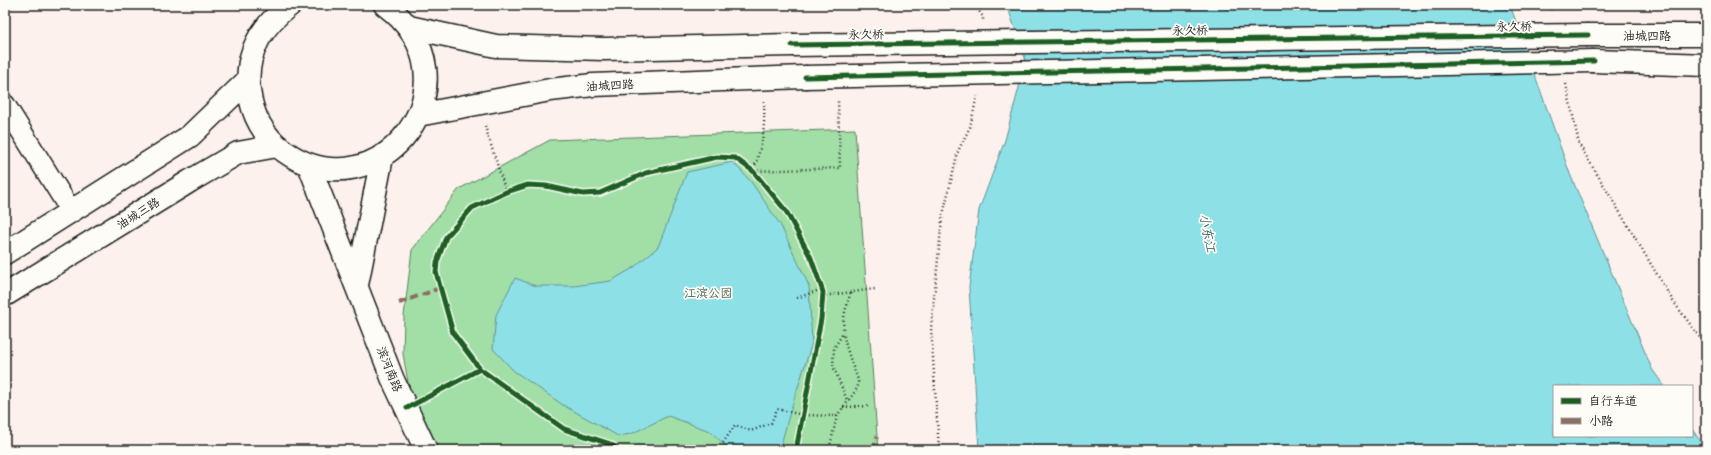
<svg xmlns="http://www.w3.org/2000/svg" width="1711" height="455" font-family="Delius,'LXGW WenKai TC',sans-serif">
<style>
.green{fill:#a1dfa7;stroke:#5e7e62}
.water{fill:#8ee0e7;stroke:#609296}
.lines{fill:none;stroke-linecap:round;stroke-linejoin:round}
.minor-casing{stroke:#1c1c1c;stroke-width:23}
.tertiary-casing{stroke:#1c1c1c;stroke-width:25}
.primary-casing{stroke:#1c1c1c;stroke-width:25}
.path{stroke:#1c1c1c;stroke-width:2.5;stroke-dasharray:1 3;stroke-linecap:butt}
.minor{stroke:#fdfcf7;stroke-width:20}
.tertiary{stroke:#fdfcf7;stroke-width:22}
.primary{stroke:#fdfcf7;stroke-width:22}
.primary-bridge-casing{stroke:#1c1c1c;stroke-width:25;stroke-linecap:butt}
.primary-bridge{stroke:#fdfcf7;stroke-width:22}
.quiet{stroke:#8d6e63;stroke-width:4;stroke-dasharray:8 4;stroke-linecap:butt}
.cycleway-casing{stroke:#fdfcf7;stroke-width:8}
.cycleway{stroke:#1b5e20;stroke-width:5}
.labels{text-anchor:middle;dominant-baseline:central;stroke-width:3.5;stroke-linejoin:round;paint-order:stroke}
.street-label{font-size:12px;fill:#1c1c1c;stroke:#fdfcf7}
.park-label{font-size:12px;fill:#4b604d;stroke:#fdfcf7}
.water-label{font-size:13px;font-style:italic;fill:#446163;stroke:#fdfcf7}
</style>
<rect width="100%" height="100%" fill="#fcf1ed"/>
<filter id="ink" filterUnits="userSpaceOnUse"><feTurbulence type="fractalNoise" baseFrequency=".025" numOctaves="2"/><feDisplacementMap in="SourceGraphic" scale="8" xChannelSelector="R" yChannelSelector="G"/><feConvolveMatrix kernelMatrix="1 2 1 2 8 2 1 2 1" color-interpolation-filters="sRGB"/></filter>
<g filter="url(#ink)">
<path class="green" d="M 855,129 L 878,450 L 431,450 L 414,416 L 403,354 L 404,316 L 412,250 L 459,189 L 550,140 Z"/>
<path class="water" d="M 1007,5 L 1510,5 L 1570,174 L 1652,369 L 1664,386 L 1554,386 L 1554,436 L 1692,436 L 1692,429 L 1706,450 L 979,450 L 969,287 L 979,210 L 1005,140 L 1026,61 Z
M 733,162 L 752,183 L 781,226 L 809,286 L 812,343 L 790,412 L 782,441 L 781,450 L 730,450 L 710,431 L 668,416 L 631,434 L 618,436 L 563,405 L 514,371 L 493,349 L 496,315 L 515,278 L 536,286 L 574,286 L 611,281 L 633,268 L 658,247 L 687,172 Z"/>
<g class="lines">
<g class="minor-casing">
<path id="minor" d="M 5,105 L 71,211"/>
</g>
<g class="tertiary-casing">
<path id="tertiary" d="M 309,165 L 393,380 L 426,450
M 357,285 L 382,157"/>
</g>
<g class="primary-casing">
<path id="primary" d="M 290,5 C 261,26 245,54 249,90 C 252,115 264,137 284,151 C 379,219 486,80 385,5
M 409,27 L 496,46 L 604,49 L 792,45
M 1588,35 L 1706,35
M 1594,61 L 1706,65
M 418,115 L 550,90 L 593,85 L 805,77
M 5,253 L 190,136 L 248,80
M 5,295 L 190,181 L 238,153 L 277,146"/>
</g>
<path class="path" d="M 975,5 L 983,17 L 983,20
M 1550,5 L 1552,12
M 1566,84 L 1579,144 L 1673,301 L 1706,346
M 764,101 C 765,130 763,143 753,171 L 840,168 L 838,100
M 485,126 L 506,192
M 822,296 L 875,289
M 797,298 L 822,289
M 842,335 L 834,348 L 833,366 L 847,400
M 843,407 L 868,406
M 837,416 C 842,408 857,391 858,385 C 859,377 854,372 852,364 C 841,333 840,324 851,292
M 723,443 L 735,425 L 751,431 L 771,423 L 777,409 L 803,415 L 837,416 L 829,450
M 610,444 L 612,450
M 939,450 L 931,328 L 942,219 L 958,151 L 970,127 L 977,96"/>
<use href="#minor" class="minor"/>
<use href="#tertiary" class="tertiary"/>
<use href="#primary" class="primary"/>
<g class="primary-bridge-casing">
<path id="primary-bridge" d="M 792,45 L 1588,35
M 805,77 L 1594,61"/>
</g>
<use href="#primary-bridge" class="primary-bridge"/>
<path class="quiet" d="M 399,303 L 440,288
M 872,450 L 877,437"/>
<g class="cycleway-casing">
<path id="cycleway" d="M 792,45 L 1588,35
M 805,77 L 1594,61
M 480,369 L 453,333 L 436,272 L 437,262 L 446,237 L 472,208 L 506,192 L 528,185 L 546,186 L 583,194 L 600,193 L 646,173 L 717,157 L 735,158 L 753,171 L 786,211 L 811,258 L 823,292 L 821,319 L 796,450
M 407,408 L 480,369 L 564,429 L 610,444 L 618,450"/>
</g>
<use href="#cycleway" class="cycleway"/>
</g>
</g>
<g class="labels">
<g class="street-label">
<text transform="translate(1514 26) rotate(-1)">永久桥</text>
<text transform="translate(1190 30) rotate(-1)">永久桥</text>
<text transform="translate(866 34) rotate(-1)">永久桥</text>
<text x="1647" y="35">油城四路</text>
<text transform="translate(610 85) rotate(-3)">油城四路</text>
<text transform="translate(138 213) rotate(-32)">油城三路</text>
<text transform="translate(390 369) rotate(68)">滨河南路</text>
</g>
<g class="park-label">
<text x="708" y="292">江滨公园</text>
</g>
<g class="water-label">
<text transform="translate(1208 233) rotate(79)">小东江</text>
</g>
</g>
<rect width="1711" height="455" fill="none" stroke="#fdfcf7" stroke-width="20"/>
<rect x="10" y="10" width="1691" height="435" fill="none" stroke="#1c1c1c" stroke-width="1.5" filter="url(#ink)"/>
<rect x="1553" y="385" width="140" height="52" fill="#fdfcf7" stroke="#a3a29f"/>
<rect x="1561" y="398" width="20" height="6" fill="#1b5e20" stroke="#a3a29f"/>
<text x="1589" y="405" font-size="12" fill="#1c1c1c">自行车道</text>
<rect x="1561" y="418" width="20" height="6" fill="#8d6e63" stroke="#a3a29f"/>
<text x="1589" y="425" font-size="12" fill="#1c1c1c">小路</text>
</svg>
